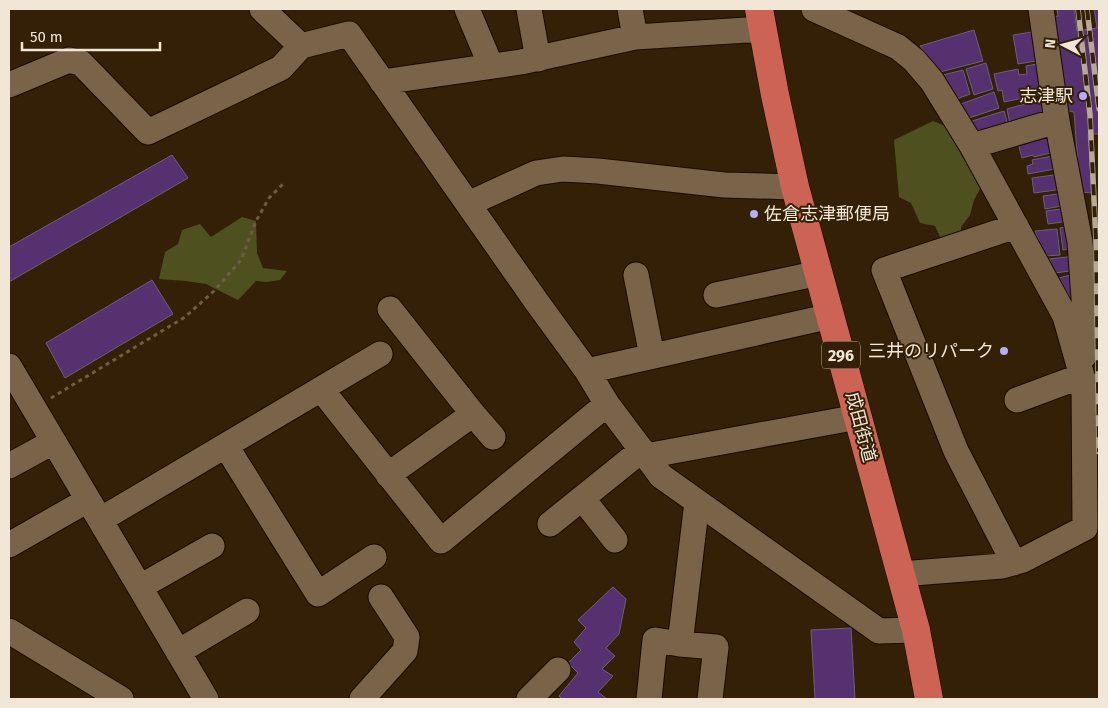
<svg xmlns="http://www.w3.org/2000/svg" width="1108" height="708" font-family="'Fira Sans','Noto Sans JP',sans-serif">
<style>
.green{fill:#4e5020}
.building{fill:#553170;stroke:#6d5e7b}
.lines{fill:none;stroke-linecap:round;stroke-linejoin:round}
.minor-casing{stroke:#180b00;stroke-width:27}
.highway-casing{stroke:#180b00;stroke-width:29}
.path{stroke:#6e5d46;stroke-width:3;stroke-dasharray:4 4;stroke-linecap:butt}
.minor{stroke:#7a6449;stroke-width:25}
.highway{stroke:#cc6354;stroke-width:28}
.rail-casing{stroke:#b7a996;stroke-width:5.5}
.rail{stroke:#332006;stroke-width:4;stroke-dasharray:11;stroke-linecap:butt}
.poi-dot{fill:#b6acf8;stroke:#332006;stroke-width:2}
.labels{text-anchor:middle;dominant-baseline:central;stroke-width:4;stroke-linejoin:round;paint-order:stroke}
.shield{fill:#332006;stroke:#b9ab98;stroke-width:1}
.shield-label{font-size:16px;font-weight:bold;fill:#f2e6d7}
.poi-label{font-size:18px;fill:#f2e6d7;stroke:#332006;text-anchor:end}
.street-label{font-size:18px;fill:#f2e6d7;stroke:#332006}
</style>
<rect width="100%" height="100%" fill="#332006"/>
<path class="green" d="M 933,121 L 948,127 L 963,158 L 970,153 L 988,174 L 974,200 L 970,215 L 961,227 L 961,240 L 946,250 L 935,226 L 920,223 L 911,203 L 899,197 L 894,140 Z
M 242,217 L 256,221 L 257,253 L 263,268 L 287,271 L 280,280 L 267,282 L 256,281 L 238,300 L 206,284 L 186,281 L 159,279 L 165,252 L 178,244 L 182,230 L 200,224 L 211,237 Z"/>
<path class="building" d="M 1057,9 L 1074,9 L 1077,31 L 1097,28 L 1094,9 L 1099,9 L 1099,134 L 1088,134 L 1092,193 L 1080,192 L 1074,112 L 1068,111 L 1064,79 L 1058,80 L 1052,17 L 1058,16 Z
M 974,30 L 983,61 L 940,72 L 920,46 Z
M 1032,32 L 1036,61 L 1018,64 L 1013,35 Z
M 986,63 L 993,89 L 974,95 L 966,69 Z
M 1037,64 L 1043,94 L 1004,102 L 1002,90 L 998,91 L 994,74 L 1018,69 L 1019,75 L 1027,74 L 1026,66 Z
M 963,70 L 970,94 L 957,99 L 943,75 Z
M 994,92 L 999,108 L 966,119 L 961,104 Z
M 1043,99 L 1047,114 L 1010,124 L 1007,109 Z
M 1004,111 L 1008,125 L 976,135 L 972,121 Z
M 1053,133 L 1058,151 L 1034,157 L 1033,155 L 1022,158 L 1018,143 Z
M 172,155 L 188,178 L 9,282 L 9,247 Z
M 1058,155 L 1060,168 L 1028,174 L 1027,166 L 1033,164 L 1032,160 Z
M 1061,174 L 1063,189 L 1034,193 L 1032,178 Z
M 1065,193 L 1067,205 L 1045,209 L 1043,196 Z
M 1068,208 L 1069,221 L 1048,224 L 1046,211 Z
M 1071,226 L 1075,248 L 1063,250 L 1060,228 Z
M 1057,229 L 1060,255 L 1045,256 L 1035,231 Z
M 1075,256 L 1077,270 L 1055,273 L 1049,259 Z
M 1078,273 L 1077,309 L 1059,278 Z
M 152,280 L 173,314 L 65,378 L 46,343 Z
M 613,587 L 626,599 L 619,634 L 606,648 L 615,656 L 602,669 L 613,676 L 598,692 L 607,699 L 562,699 L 559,696 L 578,673 L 568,663 L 581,650 L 574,642 L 586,628 L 578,620 Z
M 851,628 L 855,699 L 815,699 L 811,630 Z"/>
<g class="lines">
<g class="minor-casing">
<path id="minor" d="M 262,9 L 301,46 L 349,34 L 536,301 L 587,371 L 607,404 L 661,476 L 879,631 L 916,630
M 467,9 L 491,66
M 529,9 L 538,59
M 630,9 L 635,37
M 814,9 L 898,47 L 914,60 L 932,81 L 972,146 L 1065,316 L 1084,383 L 1085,528 L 1023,560 L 1002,566 L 901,574
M 1041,9 L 1057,121 L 1080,242 L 1085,312 L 1084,356
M 382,82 L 521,62 L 635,37 L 747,30 L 763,31
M 9,85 L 69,60 L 81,63 L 148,132 L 281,68 L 301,46
M 972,146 L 1057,121
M 468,204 L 536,173 L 563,169 L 598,171 L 724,185 L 795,187
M 636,275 L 652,356
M 716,295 L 819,273
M 390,309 L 473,414 L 493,437
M 9,366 L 206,699
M 587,371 L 831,316
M 321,389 L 441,541 L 607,404
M 1017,400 L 1068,381 L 1084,383 L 1099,388
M 226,446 L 318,594 L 374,557
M 646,456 L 858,417
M 9,466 L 53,442
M 388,475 L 473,414
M 582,498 L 615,540
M 100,520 L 380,354
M 550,524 L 642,450
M 9,545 L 88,500
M 1014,563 L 956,451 L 884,270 L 1016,226
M 140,587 L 212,546
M 9,631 L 121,699
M 680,644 L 697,502
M 178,652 L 247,611
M 362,699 L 405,651 L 407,637 L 381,597
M 529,699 L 558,670
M 649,699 L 655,640 L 680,644 L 716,647 L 710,699"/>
</g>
<g class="highway-casing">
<path id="highway" d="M 759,9 L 775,95 L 795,187 L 916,630 L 929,699"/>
</g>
<path class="path" d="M 51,398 L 185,317 L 214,291 L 241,260 L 256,221 L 269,198 L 284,183"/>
<use href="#minor" class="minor"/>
<use href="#highway" class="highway"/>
<g class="rail-casing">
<path id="rail" d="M 1078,9 L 1090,115 L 1096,242 L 1099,452
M 1087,9 L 1099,109"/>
</g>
<use href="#rail" class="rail"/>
</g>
<g class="poi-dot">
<circle cx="1083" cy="96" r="5"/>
<circle cx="754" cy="214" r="5"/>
<circle cx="1004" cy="351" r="5"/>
</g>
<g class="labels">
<rect class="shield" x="822" y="341.5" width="38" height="27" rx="4"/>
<g class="shield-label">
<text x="841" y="355">296</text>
</g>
<g class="poi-label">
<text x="1073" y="96">志津駅</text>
<text x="764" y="214" text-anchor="start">佐倉志津郵便局</text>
<text x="994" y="351">三井のリパーク</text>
</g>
<g class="street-label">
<text transform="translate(861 427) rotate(75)">成田街道</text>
</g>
</g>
<rect width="1108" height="708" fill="none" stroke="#f2e6d7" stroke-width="20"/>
<g transform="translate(1063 45) rotate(276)" stroke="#332006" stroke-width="4" paint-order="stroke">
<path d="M0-4L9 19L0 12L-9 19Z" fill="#f2e6d7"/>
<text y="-8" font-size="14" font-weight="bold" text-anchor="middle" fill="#f2e6d7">N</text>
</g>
<path d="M22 42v8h138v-8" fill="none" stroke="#f2e6d7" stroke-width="2.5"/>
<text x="30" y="42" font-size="15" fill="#f2e6d7" stroke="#332006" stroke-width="4" paint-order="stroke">50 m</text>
</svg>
